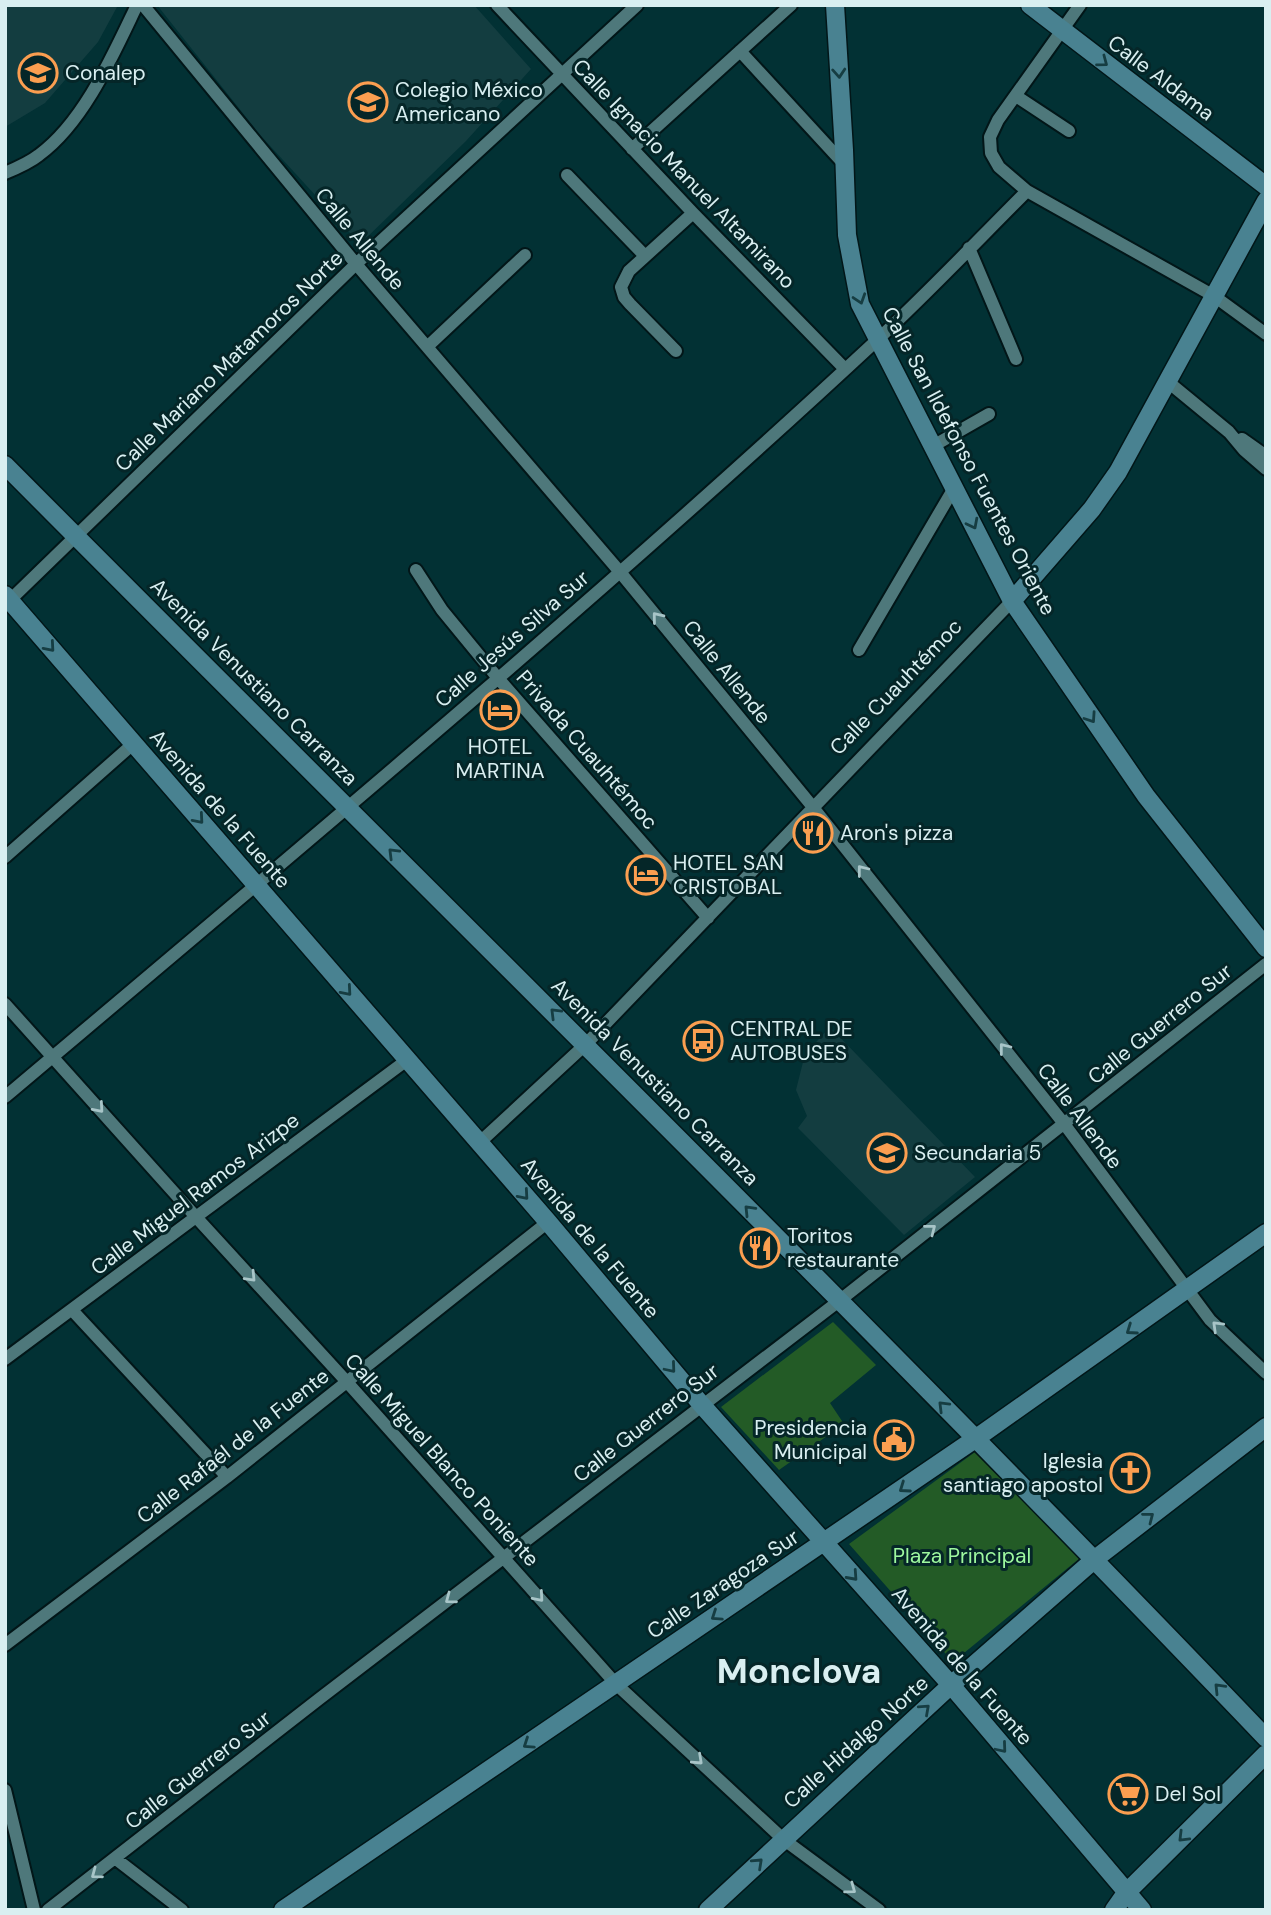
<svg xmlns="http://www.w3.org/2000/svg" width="1271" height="1915" font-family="'DM Sans',sans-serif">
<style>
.built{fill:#133d40}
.green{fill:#235b26}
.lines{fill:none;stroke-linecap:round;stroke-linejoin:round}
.street-casing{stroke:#021618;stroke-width:16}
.secondary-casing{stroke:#021618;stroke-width:21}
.street{stroke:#4e787b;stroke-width:12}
.secondary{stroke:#498291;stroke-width:18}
.oneway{stroke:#163d42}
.oneway2{stroke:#a8c5c8}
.labels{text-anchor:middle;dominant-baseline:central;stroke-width:6;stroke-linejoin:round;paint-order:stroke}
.poi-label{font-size:21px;fill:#d9eff1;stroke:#052628;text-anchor:start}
.street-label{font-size:21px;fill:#d9eff1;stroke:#052628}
.park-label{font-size:21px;fill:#9ef89f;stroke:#052628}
.town-label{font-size:35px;font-weight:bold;fill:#d9eff1;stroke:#052628}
</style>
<rect width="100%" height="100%" fill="#023134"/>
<path class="built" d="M 5,5 L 117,7 L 98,42 L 45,103 L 5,127 Z
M 157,5 L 474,5 L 531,69 L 466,141 L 360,244 L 261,136 Z
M 830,1027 L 975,1177 L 904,1235 L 798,1128 L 807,1116 L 796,1090 L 805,1054 Z"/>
<path class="green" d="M 833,1322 L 876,1365 L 830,1403 L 844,1424 L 779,1470 L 721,1407 Z
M 975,1452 L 1080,1558 L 953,1662 L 849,1544 Z"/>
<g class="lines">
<g class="street-casing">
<path id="street" d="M 143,5 L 356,264 L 620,572 L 812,806 L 1065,1125 L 1210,1320 L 1266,1373
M 497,5 L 693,213 L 845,369
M 1080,5 L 998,120 L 990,137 L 991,153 L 999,167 L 1027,191 L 1214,296 L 1266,334
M 740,51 L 844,164
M 1016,96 L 1069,131
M 632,149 L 791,5
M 5,173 C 17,168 29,163 39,155 C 84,122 113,55 137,5
M 567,175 L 645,256
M 969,248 L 1016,359
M 427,347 L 525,255
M 676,351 L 630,304 L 624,297 L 621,287 L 629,271 L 693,213
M 1167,381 L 1229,432 L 1244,450 L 1266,469
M 1242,439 L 1266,456
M 933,446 L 989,414
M 416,570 L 442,610 L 497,677 L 708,918
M 6,604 L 356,264 L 637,5
M 859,650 L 954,488
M 5,857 L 133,744
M 5,1004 L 196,1217 L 347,1382 L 616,1684 L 783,1839 L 879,1910
M 5,1097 C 299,849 595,602 876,341 C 928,293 977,241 1027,191
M 479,1143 L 586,1044 L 1012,601
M 72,1310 L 227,1477
M 5,1359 L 407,1060
M 5,1645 L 227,1477 L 548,1222
M 5,1790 L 34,1910
M 116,1859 L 182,1910
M 48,1910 L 319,1699 L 839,1301 L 1266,964"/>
</g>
<g class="secondary-casing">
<path id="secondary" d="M 835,5 L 844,150 L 847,235 L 860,304 L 1012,601 L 1146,796 L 1266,948
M 1030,5 L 1266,186
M 5,465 C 426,889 853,1306 1266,1738
M 5,595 L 548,1222 L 701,1404 L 951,1685 L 1142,1910
M 1012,601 L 1092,509 L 1118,472 L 1266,201
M 283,1910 L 975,1439 L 1266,1233
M 708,1910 L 951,1685 L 1095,1559 L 1266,1427
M 1114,1910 L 1126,1893 L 1266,1754"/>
</g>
<use href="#street" class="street"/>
<use href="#secondary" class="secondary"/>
</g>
<defs><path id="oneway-chevron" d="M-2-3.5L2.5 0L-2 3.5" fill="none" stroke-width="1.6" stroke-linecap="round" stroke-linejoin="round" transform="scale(1.75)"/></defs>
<g class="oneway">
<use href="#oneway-chevron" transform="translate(1103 62) rotate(37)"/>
<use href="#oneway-chevron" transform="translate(839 73) rotate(86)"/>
<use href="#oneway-chevron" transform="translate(860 299) rotate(72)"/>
<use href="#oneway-chevron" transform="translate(973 524) rotate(63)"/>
<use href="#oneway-chevron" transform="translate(50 647) rotate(49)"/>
<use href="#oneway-chevron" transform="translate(1091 718) rotate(56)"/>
<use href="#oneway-chevron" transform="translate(199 819) rotate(49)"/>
<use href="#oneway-chevron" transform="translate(393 853) rotate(-135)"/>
<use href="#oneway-chevron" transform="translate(347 991) rotate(49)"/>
<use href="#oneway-chevron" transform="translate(555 1013) rotate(-135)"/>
<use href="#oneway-chevron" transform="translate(524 1195) rotate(49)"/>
<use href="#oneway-chevron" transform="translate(749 1210) rotate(-134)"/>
<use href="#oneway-chevron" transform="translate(1131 1330) rotate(145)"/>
<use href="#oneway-chevron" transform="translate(671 1368) rotate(50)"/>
<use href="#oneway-chevron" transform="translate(943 1406) rotate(-135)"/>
<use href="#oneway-chevron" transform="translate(904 1488) rotate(145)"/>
<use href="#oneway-chevron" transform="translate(1149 1517) rotate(-38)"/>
<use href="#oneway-chevron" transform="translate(853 1576) rotate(48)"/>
<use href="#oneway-chevron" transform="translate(716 1616) rotate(146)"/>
<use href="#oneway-chevron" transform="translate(1219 1688) rotate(-134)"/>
<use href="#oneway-chevron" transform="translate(925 1709) rotate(-42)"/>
<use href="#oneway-chevron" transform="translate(528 1744) rotate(146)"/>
<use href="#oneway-chevron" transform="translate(1002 1748) rotate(50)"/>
<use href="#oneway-chevron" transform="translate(1183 1837) rotate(135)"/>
<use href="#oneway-chevron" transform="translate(758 1863) rotate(-43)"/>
</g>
<g class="oneway2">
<use href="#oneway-chevron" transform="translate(657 617) rotate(-129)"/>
<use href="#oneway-chevron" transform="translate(862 870) rotate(-128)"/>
<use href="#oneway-chevron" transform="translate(1004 1048) rotate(-128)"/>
<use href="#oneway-chevron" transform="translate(99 1108) rotate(49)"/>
<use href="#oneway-chevron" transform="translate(931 1229) rotate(-38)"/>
<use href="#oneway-chevron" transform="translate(251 1277) rotate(47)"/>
<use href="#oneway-chevron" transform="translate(1217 1326) rotate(-136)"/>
<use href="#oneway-chevron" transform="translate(539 1597) rotate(49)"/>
<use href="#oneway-chevron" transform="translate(450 1599) rotate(143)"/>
<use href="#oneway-chevron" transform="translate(698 1760) rotate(43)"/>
<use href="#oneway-chevron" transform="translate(96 1874) rotate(143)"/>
<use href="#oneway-chevron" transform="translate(851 1889) rotate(36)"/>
</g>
<defs>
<g id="school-ring" transform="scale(2.0125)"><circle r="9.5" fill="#052628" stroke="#fb9e50" stroke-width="1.5"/><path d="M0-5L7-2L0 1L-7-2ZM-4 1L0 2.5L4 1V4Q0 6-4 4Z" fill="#fb9e50"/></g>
<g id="university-ring" transform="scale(2.0125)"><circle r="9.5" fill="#052628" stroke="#fb9e50" stroke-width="1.5"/><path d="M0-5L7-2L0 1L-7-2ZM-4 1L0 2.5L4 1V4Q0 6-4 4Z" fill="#fb9e50"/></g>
<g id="hotel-ring" transform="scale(2.0125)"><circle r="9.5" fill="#052628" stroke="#fb9e50" stroke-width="1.5"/><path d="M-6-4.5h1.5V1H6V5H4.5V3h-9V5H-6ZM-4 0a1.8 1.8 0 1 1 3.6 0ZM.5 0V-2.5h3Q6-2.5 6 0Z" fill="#fb9e50"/></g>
<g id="restaurant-ring" transform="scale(2.0125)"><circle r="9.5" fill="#052628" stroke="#fb9e50" stroke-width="1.5"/><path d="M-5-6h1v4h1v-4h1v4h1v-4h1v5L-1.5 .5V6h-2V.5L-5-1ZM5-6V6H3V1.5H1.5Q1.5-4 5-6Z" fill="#fb9e50"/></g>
<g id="bus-ring" transform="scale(2.0125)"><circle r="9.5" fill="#052628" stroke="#fb9e50" stroke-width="1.5"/><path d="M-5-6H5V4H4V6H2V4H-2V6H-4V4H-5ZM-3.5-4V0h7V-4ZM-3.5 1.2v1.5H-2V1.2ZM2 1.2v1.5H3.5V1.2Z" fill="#fb9e50"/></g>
<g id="civic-ring" transform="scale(2.0125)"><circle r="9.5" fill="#052628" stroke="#fb9e50" stroke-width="1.5"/><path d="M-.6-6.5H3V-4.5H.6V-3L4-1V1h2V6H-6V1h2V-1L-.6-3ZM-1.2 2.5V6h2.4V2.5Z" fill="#fb9e50"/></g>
<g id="church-ring" transform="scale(2.0125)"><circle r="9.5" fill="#052628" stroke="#fb9e50" stroke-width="1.5"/><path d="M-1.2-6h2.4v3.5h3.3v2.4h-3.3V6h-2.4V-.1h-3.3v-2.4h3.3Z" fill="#fb9e50"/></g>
<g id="supermarket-ring" transform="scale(2.0125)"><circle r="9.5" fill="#052628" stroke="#fb9e50" stroke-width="1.5"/><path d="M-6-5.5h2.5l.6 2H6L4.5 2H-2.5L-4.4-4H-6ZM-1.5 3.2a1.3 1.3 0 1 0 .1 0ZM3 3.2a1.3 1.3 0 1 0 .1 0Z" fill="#fb9e50"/></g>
</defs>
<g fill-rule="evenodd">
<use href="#school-ring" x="38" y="73"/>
<use href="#university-ring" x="368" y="102"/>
<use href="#hotel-ring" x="500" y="710"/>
<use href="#restaurant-ring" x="813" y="833"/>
<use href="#hotel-ring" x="646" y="875"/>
<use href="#bus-ring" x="703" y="1041"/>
<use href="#school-ring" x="887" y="1153"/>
<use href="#restaurant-ring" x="760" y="1248"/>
<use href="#civic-ring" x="894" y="1440"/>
<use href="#church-ring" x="1130" y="1473"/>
<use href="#supermarket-ring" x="1128" y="1794"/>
</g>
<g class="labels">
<g class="poi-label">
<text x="65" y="73">Conalep</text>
<text x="395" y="90">Colegio México<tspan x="395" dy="24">Americano</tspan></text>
<text x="500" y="747" text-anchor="middle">HOTEL<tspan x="500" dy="24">MARTINA</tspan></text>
<text x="840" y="833">Aron's pizza</text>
<text x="673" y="863">HOTEL SAN<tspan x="673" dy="24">CRISTOBAL</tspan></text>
<text x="730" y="1029">CENTRAL DE<tspan x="730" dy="24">AUTOBUSES</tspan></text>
<text x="914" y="1153">Secundaria 5</text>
<text x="787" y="1236">Toritos<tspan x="787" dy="24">restaurante</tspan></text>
<text x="867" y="1428" text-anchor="end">Presidencia<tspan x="867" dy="24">Municipal</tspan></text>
<text x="1103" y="1461" text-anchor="end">Iglesia<tspan x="1103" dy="24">santiago apostol</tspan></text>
<text x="1155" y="1794">Del Sol</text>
</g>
<g class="street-label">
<text transform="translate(1161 78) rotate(37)">Calle Aldama</text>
<text transform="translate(684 174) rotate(46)">Calle Ignacio Manuel Altamirano</text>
<text transform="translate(360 239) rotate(50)">Calle Allende</text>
<text transform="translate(229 361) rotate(-44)">Calle Mariano Matamoros Norte</text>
<text transform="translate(969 461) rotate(62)">Calle San Ildefonso Fuentes Oriente</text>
<text transform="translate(512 639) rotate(-41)">Calle Jesús Silva Sur</text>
<text transform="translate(727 672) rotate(51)">Calle Allende</text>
<text transform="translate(254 682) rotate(45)">Avenida Venustiano Carranza</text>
<text transform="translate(896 687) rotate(-46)">Calle Cuauhtémoc</text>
<text transform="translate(587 750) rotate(49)">Privada Cuauhtémoc</text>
<text transform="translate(220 809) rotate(49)">Avenida de la Fuente</text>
<text transform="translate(1160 1024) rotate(-39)">Calle Guerrero Sur</text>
<text transform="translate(655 1082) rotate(45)">Avenida Venustiano Carranza</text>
<text transform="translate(1080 1116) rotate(53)">Calle Allende</text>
<text transform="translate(195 1194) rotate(-37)">Calle Miguel Ramos Arizpe</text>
<text transform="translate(590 1238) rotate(50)">Avenida de la Fuente</text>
<text transform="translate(646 1423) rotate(-38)">Calle Guerrero Sur</text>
<text transform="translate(233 1446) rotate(-38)">Calle Rafaél de la Fuente</text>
<text transform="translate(442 1460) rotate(48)">Calle Miguel Blanco Poniente</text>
<text transform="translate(723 1584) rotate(-34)">Calle Zaragoza Sur</text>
<text transform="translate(962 1666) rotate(49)">Avenida de la Fuente</text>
<text transform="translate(856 1742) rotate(-42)">Calle Hidalgo Norte</text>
<text transform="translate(198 1770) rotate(-38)">Calle Guerrero Sur</text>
</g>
<g class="park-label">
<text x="962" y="1556">Plaza Principal</text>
</g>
<g class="town-label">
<text x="799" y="1671">Monclova</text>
</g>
</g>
<rect width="1271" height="1915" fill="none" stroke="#d9eff1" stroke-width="14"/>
</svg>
